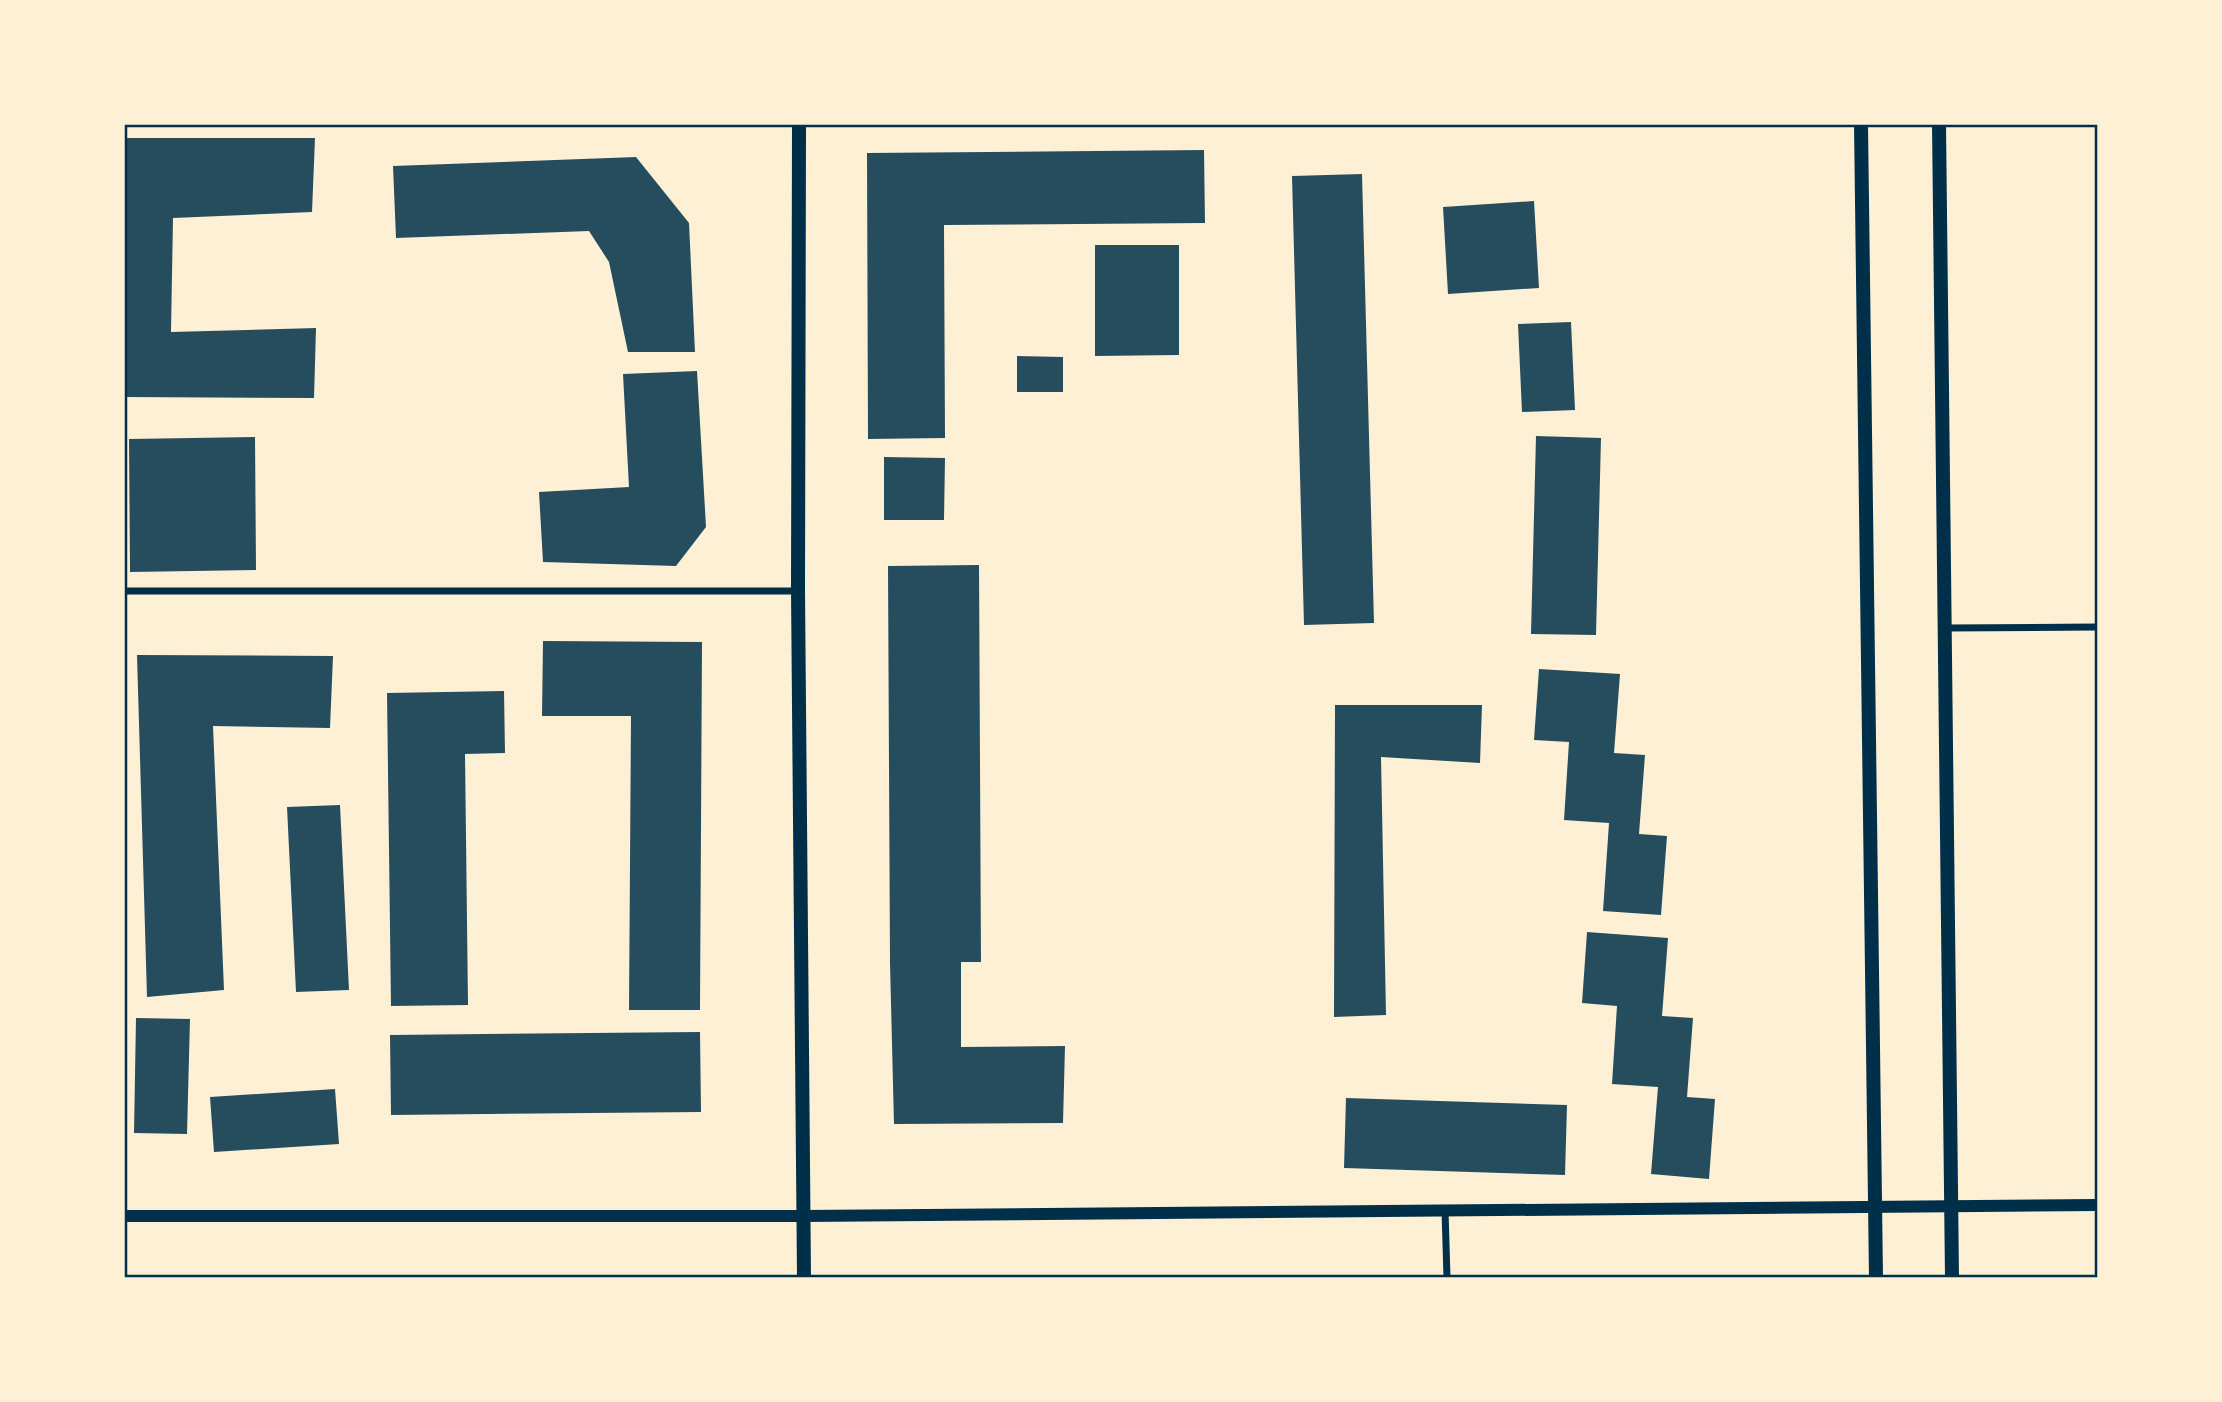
<svg xmlns="http://www.w3.org/2000/svg" width="2222" height="1402" font-family="Overpass,sans-serif">
<style>
.building{fill:#264d5e}
.lines{fill:none;stroke-linecap:round;stroke-linejoin:round}
.minor{stroke:#003049;stroke-width:7}
.tertiary{stroke:#003049;stroke-width:12}
.secondary{stroke:#003049;stroke-width:14}
.neatline{fill:none;stroke:#003049;stroke-width:2.5}
</style>
<rect width="100%" height="100%" fill="#fdf0d5"/>
<path class="building" d="M 124,138 L 315,138 L 312,212 L 173,218 L 171,332 L 316,328 L 314,398 L 124,397 Z
M 1204,150 L 1205,223 L 944,225 L 945,438 L 868,439 L 867,153 Z
M 636,157 L 689,223 L 695,352 L 628,352 L 609,262 L 589,231 L 396,238 L 393,166 Z
M 1362,174 L 1374,623 L 1304,625 L 1292,176 Z
M 1534,201 L 1539,288 L 1448,294 L 1443,207 Z
M 1095,245 L 1179,245 L 1179,355 L 1095,356 Z
M 1571,322 L 1575,410 L 1522,412 L 1518,324 Z
M 1017,356 L 1063,357 L 1063,392 L 1017,392 Z
M 697,371 L 706,527 L 676,566 L 543,562 L 539,492 L 629,487 L 623,374 Z
M 1536,436 L 1601,438 L 1596,635 L 1531,634 Z
M 255,437 L 256,570 L 130,572 L 129,439 Z
M 884,457 L 945,458 L 944,520 L 884,520 Z
M 979,565 L 981,962 L 961,962 L 961,1047 L 1065,1046 L 1063,1123 L 894,1124 L 890,963 L 888,566 Z
M 543,641 L 702,642 L 700,1010 L 629,1010 L 631,716 L 542,716 Z
M 137,655 L 333,656 L 330,728 L 213,726 L 224,990 L 147,997 Z
M 1539,669 L 1620,674 L 1614,753 L 1645,755 L 1639,834 L 1667,836 L 1661,915 L 1603,911 L 1609,823 L 1564,820 L 1569,742 L 1534,740 Z
M 504,691 L 505,753 L 465,754 L 468,1005 L 391,1006 L 387,693 Z
M 1335,705 L 1482,705 L 1480,763 L 1381,757 L 1386,1015 L 1334,1017 Z
M 340,805 L 349,990 L 296,992 L 287,807 Z
M 1587,932 L 1668,938 L 1662,1016 L 1693,1018 L 1687,1097 L 1715,1099 L 1709,1179 L 1651,1174 L 1658,1087 L 1612,1084 L 1617,1006 L 1582,1003 Z
M 136,1018 L 190,1019 L 187,1134 L 134,1133 Z
M 700,1032 L 701,1112 L 391,1115 L 390,1035 Z
M 335,1089 L 339,1144 L 214,1152 L 210,1097 Z
M 1346,1098 L 1567,1105 L 1565,1175 L 1344,1168 Z"/>
<g class="lines">
<path class="minor" d="M 124,591 L 798,591
M 1946,628 L 2098,627
M 1445,1210 L 1447,1278"/>
<path class="tertiary" d="M 124,1216 L 804,1216 L 2098,1205"/>
<path class="secondary" d="M 799,124 L 798,591 L 804,1278
M 1861,124 L 1876,1278
M 1939,124 L 1952,1278"/>
</g>
<rect width="2222" height="1402" fill="none" stroke="#fdf0d5" stroke-width="252"/>
<rect x="126" y="126" width="1970" height="1150" class="neatline"/>
</svg>
